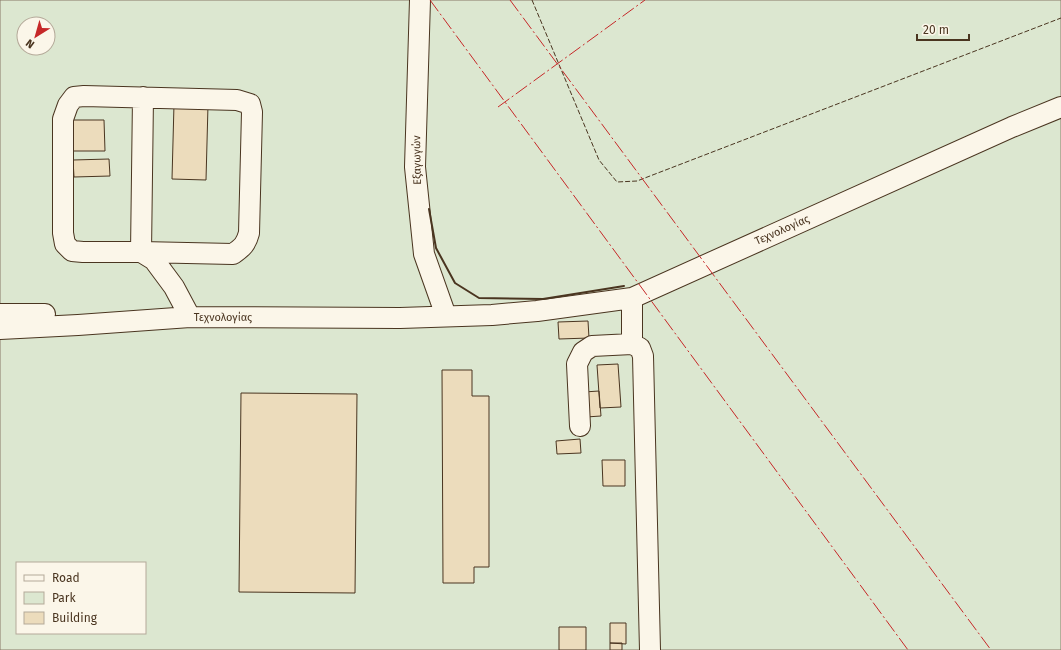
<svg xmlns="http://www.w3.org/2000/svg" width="1061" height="650" font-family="'Fira Sans',sans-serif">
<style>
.green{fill:#dce7d0;stroke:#887966;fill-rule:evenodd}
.building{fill:#ecdcbc;stroke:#4a3520}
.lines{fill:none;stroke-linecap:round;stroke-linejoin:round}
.minor-casing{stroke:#4a3520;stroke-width:22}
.minor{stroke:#fbf6e9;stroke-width:20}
.fence{stroke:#4a3520;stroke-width:1;stroke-dasharray:5 2;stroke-linecap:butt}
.wall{stroke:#4a3520;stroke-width:2}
.power{stroke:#c62828;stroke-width:1;stroke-dasharray:14 3 2 3;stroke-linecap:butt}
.labels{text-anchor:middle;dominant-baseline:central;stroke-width:3;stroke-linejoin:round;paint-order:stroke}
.street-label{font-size:11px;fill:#4a3520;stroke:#fbf6e9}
</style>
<rect width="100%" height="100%" fill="#fbf6e9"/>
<path class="green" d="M 0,0 L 1061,0 L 1061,650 L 0,650 ZM 24,24 L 48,24 L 48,48 L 24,48 ZM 17,563 L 145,563 L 145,633 L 17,633 Z"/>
<path class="building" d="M 174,104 L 208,105 L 206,180 L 172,179 Z
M 73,120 L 104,120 L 105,151 L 73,151 Z
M 109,159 L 110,176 L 74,177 L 73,160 Z
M 588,321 L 589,338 L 559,339 L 558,322 Z
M 618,364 L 621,407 L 600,408 L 597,365 Z
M 442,370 L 472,370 L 472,396 L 489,396 L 489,567 L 474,567 L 474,583 L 443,583 Z
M 599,391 L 601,416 L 586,417 L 584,392 Z
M 241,393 L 357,394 L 355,593 L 239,592 Z
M 580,439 L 581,453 L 557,454 L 556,441 Z
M 602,460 L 625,460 L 625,486 L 603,486 Z
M 610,623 L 626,623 L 626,644 L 610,643 Z
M 559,627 L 586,627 L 586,650 L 559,650 Z
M 610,643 L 622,643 L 622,650 L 610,650 Z"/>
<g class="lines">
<g class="minor-casing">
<path id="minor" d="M 420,0 L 415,167 L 424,254 L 446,316
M 143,97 L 141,252 L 233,254 C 243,247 246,244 249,233 L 252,112 L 250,104 L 237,100 L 84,96 L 74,97 L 68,105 L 63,119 L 63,233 L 65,244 L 72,251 L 83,252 L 141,252 L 154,260 L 174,287 L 190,317
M 632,298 L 632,344
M 0,314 L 45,314
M 0,329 L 78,325 L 190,317 L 400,318 L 492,315 L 537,311 L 632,298 L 1012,127 L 1061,107
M 580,426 L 577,364 L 583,352 L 592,346 L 632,344 L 640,348 L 643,356 L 650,650"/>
</g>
<use href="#minor" class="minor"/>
<path class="fence" d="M 532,0 L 599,160 L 617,182 L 637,181 L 1061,18"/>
<path class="wall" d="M 429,209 L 436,248 L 455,283 L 479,298 L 543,299 L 624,286"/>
<path class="power" d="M 430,0 L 908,650
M 510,0 L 991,650
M 498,107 L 645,0"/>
</g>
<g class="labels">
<g class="street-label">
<text transform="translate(417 160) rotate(-91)">Εξαγωγών</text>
<text transform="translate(782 230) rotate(-24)">Τεχνολογίας</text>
<text x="223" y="317">Τεχνολογίας</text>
</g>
</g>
<rect x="16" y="562" width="130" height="72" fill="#fbf6e9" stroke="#b4a999"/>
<rect x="24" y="575" width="20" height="6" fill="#fbf6e9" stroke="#b4a999"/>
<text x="52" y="582" font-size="12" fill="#4a3520">Road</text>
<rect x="24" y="592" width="20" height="12" fill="#dce7d0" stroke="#b4a999"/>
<text x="52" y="602" font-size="12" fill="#4a3520">Park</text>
<rect x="24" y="612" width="20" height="12" fill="#ecdcbc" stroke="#b4a999"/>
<text x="52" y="622" font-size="12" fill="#4a3520">Building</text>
<g transform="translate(36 36) rotate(217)"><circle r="19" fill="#fbf6e9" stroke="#b4a999"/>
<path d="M0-3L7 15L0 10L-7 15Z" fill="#c62828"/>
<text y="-6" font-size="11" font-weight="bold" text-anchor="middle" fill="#4a3520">N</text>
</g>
<path d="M917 34v6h52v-6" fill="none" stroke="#4a3520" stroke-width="2"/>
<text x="923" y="34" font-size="12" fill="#4a3520" stroke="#fbf6e9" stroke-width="3" paint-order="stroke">20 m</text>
</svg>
